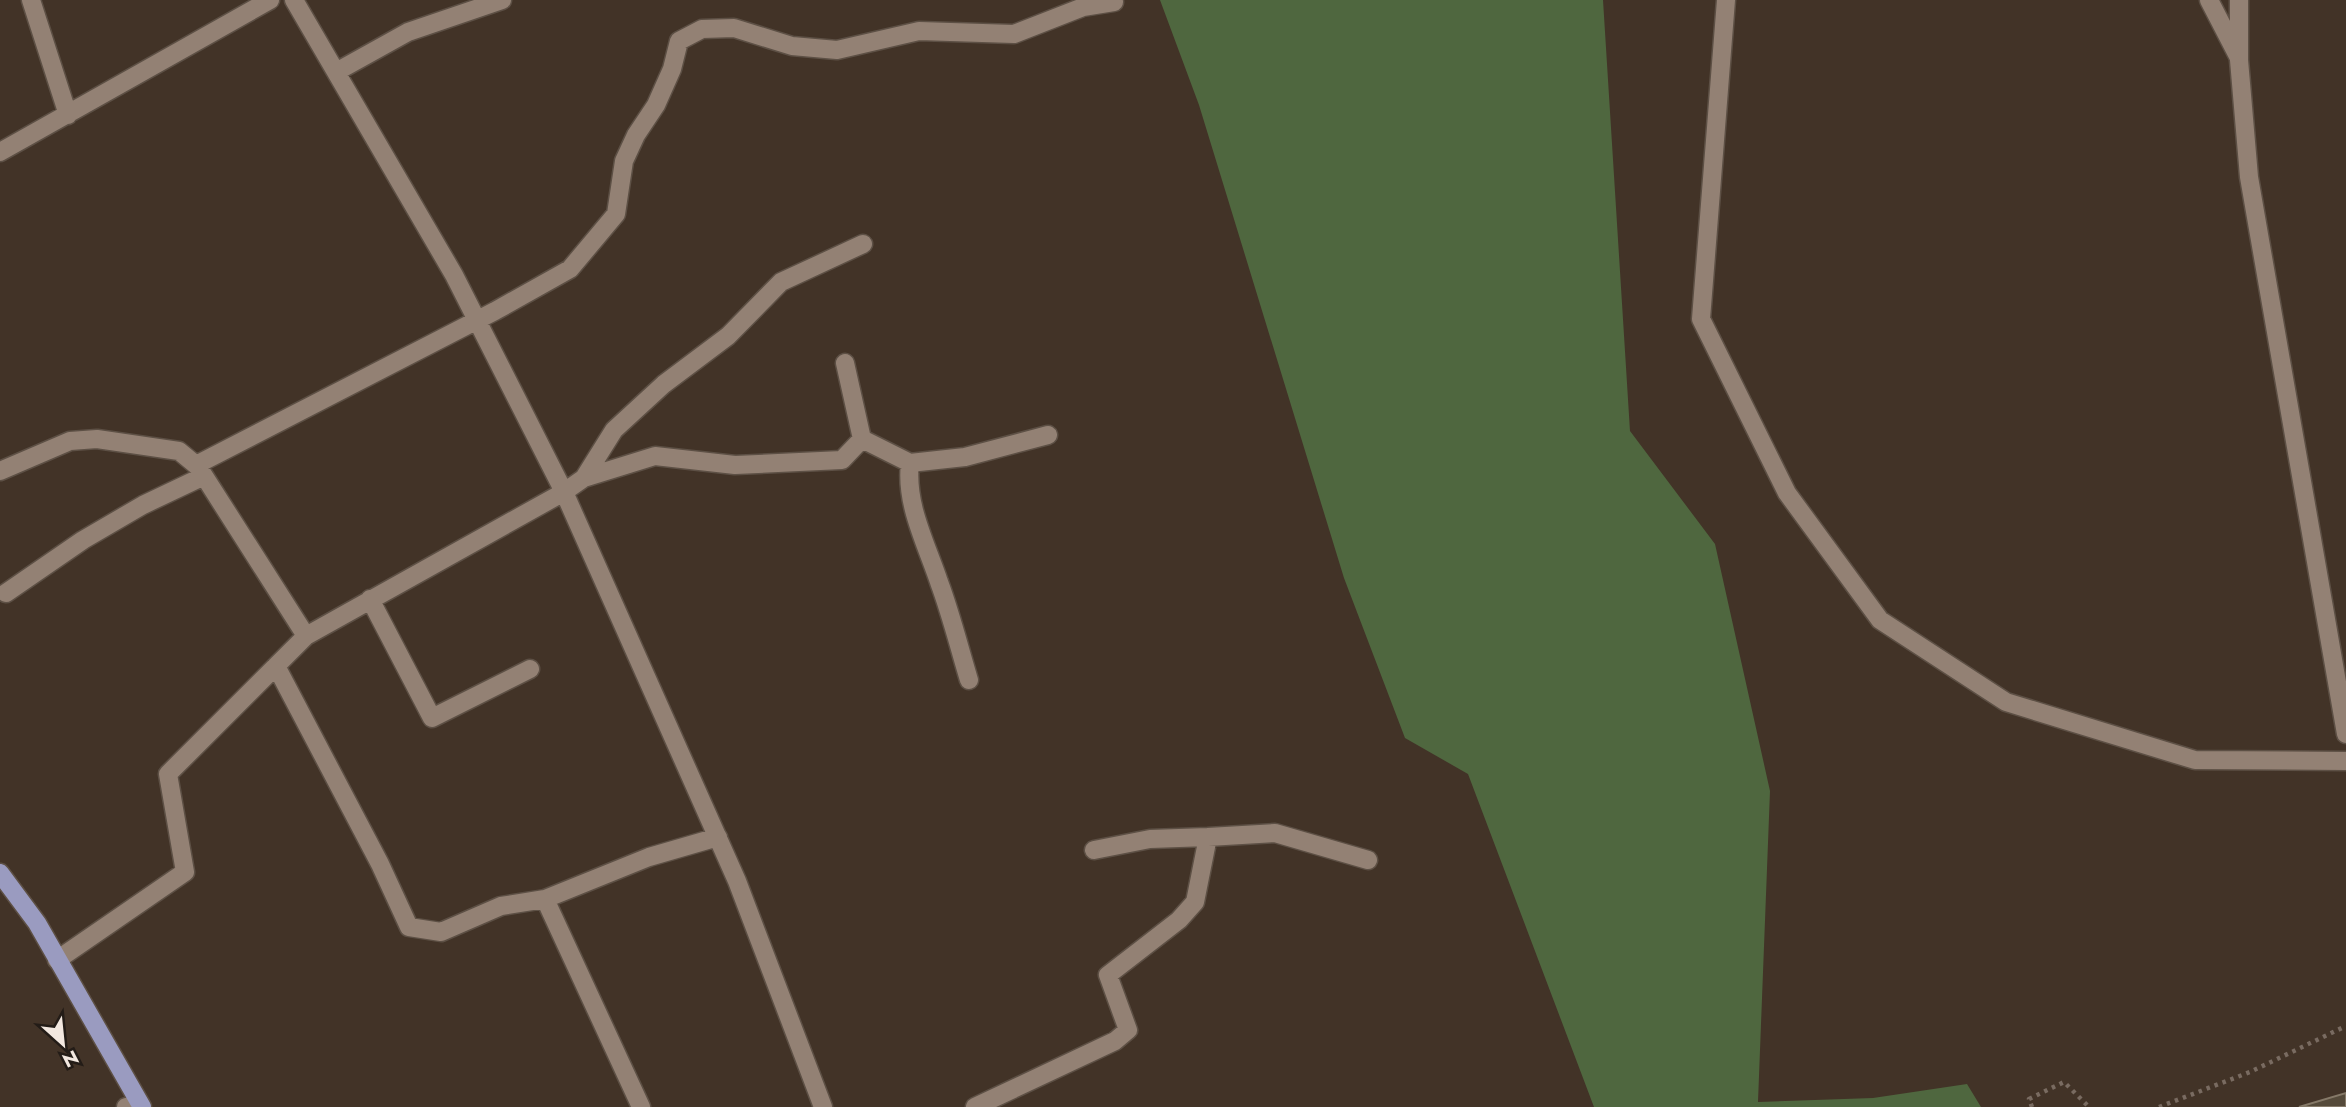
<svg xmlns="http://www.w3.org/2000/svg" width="2346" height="1107" font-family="Jost,sans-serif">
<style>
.green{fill:#4f673f}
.building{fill:#554a3a;stroke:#857968;stroke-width:2}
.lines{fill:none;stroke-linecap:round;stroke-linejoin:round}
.minor-casing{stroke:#5d5045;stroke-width:21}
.major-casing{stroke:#5d5045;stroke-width:21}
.path{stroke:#796b61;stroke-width:4.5;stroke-dasharray:3.5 5;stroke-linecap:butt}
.minor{stroke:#938174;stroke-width:18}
.major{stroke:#9a9bc0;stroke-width:18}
</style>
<rect width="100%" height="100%" fill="#423327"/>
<path class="green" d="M 1160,0 L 1603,0 L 1630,431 L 1715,544 L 1770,791 L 1758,1102 L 1873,1098 L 1967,1084 L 1981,1107 L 1594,1107 L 1468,774 L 1405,738 L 1344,578 L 1199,105 Z"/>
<path class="building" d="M 2346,1093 L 2346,1107 L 2299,1107 Z"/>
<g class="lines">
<g class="minor-casing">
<path id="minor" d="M 31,0 L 68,115
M 294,0 L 454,275 L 564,492 L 737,881 L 823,1107
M 1726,0 L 1701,319 L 1787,493 L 1880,620 L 2006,702 L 2195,760 L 2346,761
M 2209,0 L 2238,56
M 2239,0 L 2239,60 L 2249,177 L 2346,734
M 336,72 L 408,32 L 502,0
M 0,152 L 270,0
M 862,439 L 910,463 L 965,457 L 1048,435
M 910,463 C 905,504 926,543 939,582 C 951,614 959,647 969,680
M 199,468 L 306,636
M 0,471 L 70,441 L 97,439 L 179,451 L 196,465 L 495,311 L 570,269 L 616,214 L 624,161 L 636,135 L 656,105 L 672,69 L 679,41 L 702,29 L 734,28 L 792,46 L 837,50 L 919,31 L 1014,34 L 1083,7 L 1114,2
M 584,478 L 614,430 L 664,384 L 728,336 L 781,282 L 863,244
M 6,593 L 83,540 L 143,505 L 204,476
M 370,599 L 432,718 L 530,669
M 276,666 L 380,864 L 409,927 L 441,932 L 501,906 L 545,899 L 649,857 L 718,837
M 1208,837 L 1275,833 L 1368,860
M 545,899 L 641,1107
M 57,960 L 185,872 L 168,774 L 306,636 L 564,492 L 584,478 L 655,456 L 735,465 L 842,460 L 862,439 L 845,363
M 126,1107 L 140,1104
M 975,1107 L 1115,1041 L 1128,1030 L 1108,975 L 1179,920 L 1195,902 L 1208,837 L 1150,839 L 1094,850"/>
</g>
<g class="major-casing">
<path id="major" d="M 0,873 L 37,923 L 142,1107"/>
</g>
<path class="path" d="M 2032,1107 L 2029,1099 L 2064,1082 L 2089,1107
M 2159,1107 L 2250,1072 L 2346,1026"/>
<use href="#minor" class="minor"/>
<use href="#major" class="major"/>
</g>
<g transform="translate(63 1044) rotate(153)" stroke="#231c17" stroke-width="5" paint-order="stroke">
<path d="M0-5L12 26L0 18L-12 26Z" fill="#f2e8e0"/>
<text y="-10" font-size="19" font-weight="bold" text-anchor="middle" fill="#f2e8e0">N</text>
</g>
</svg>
